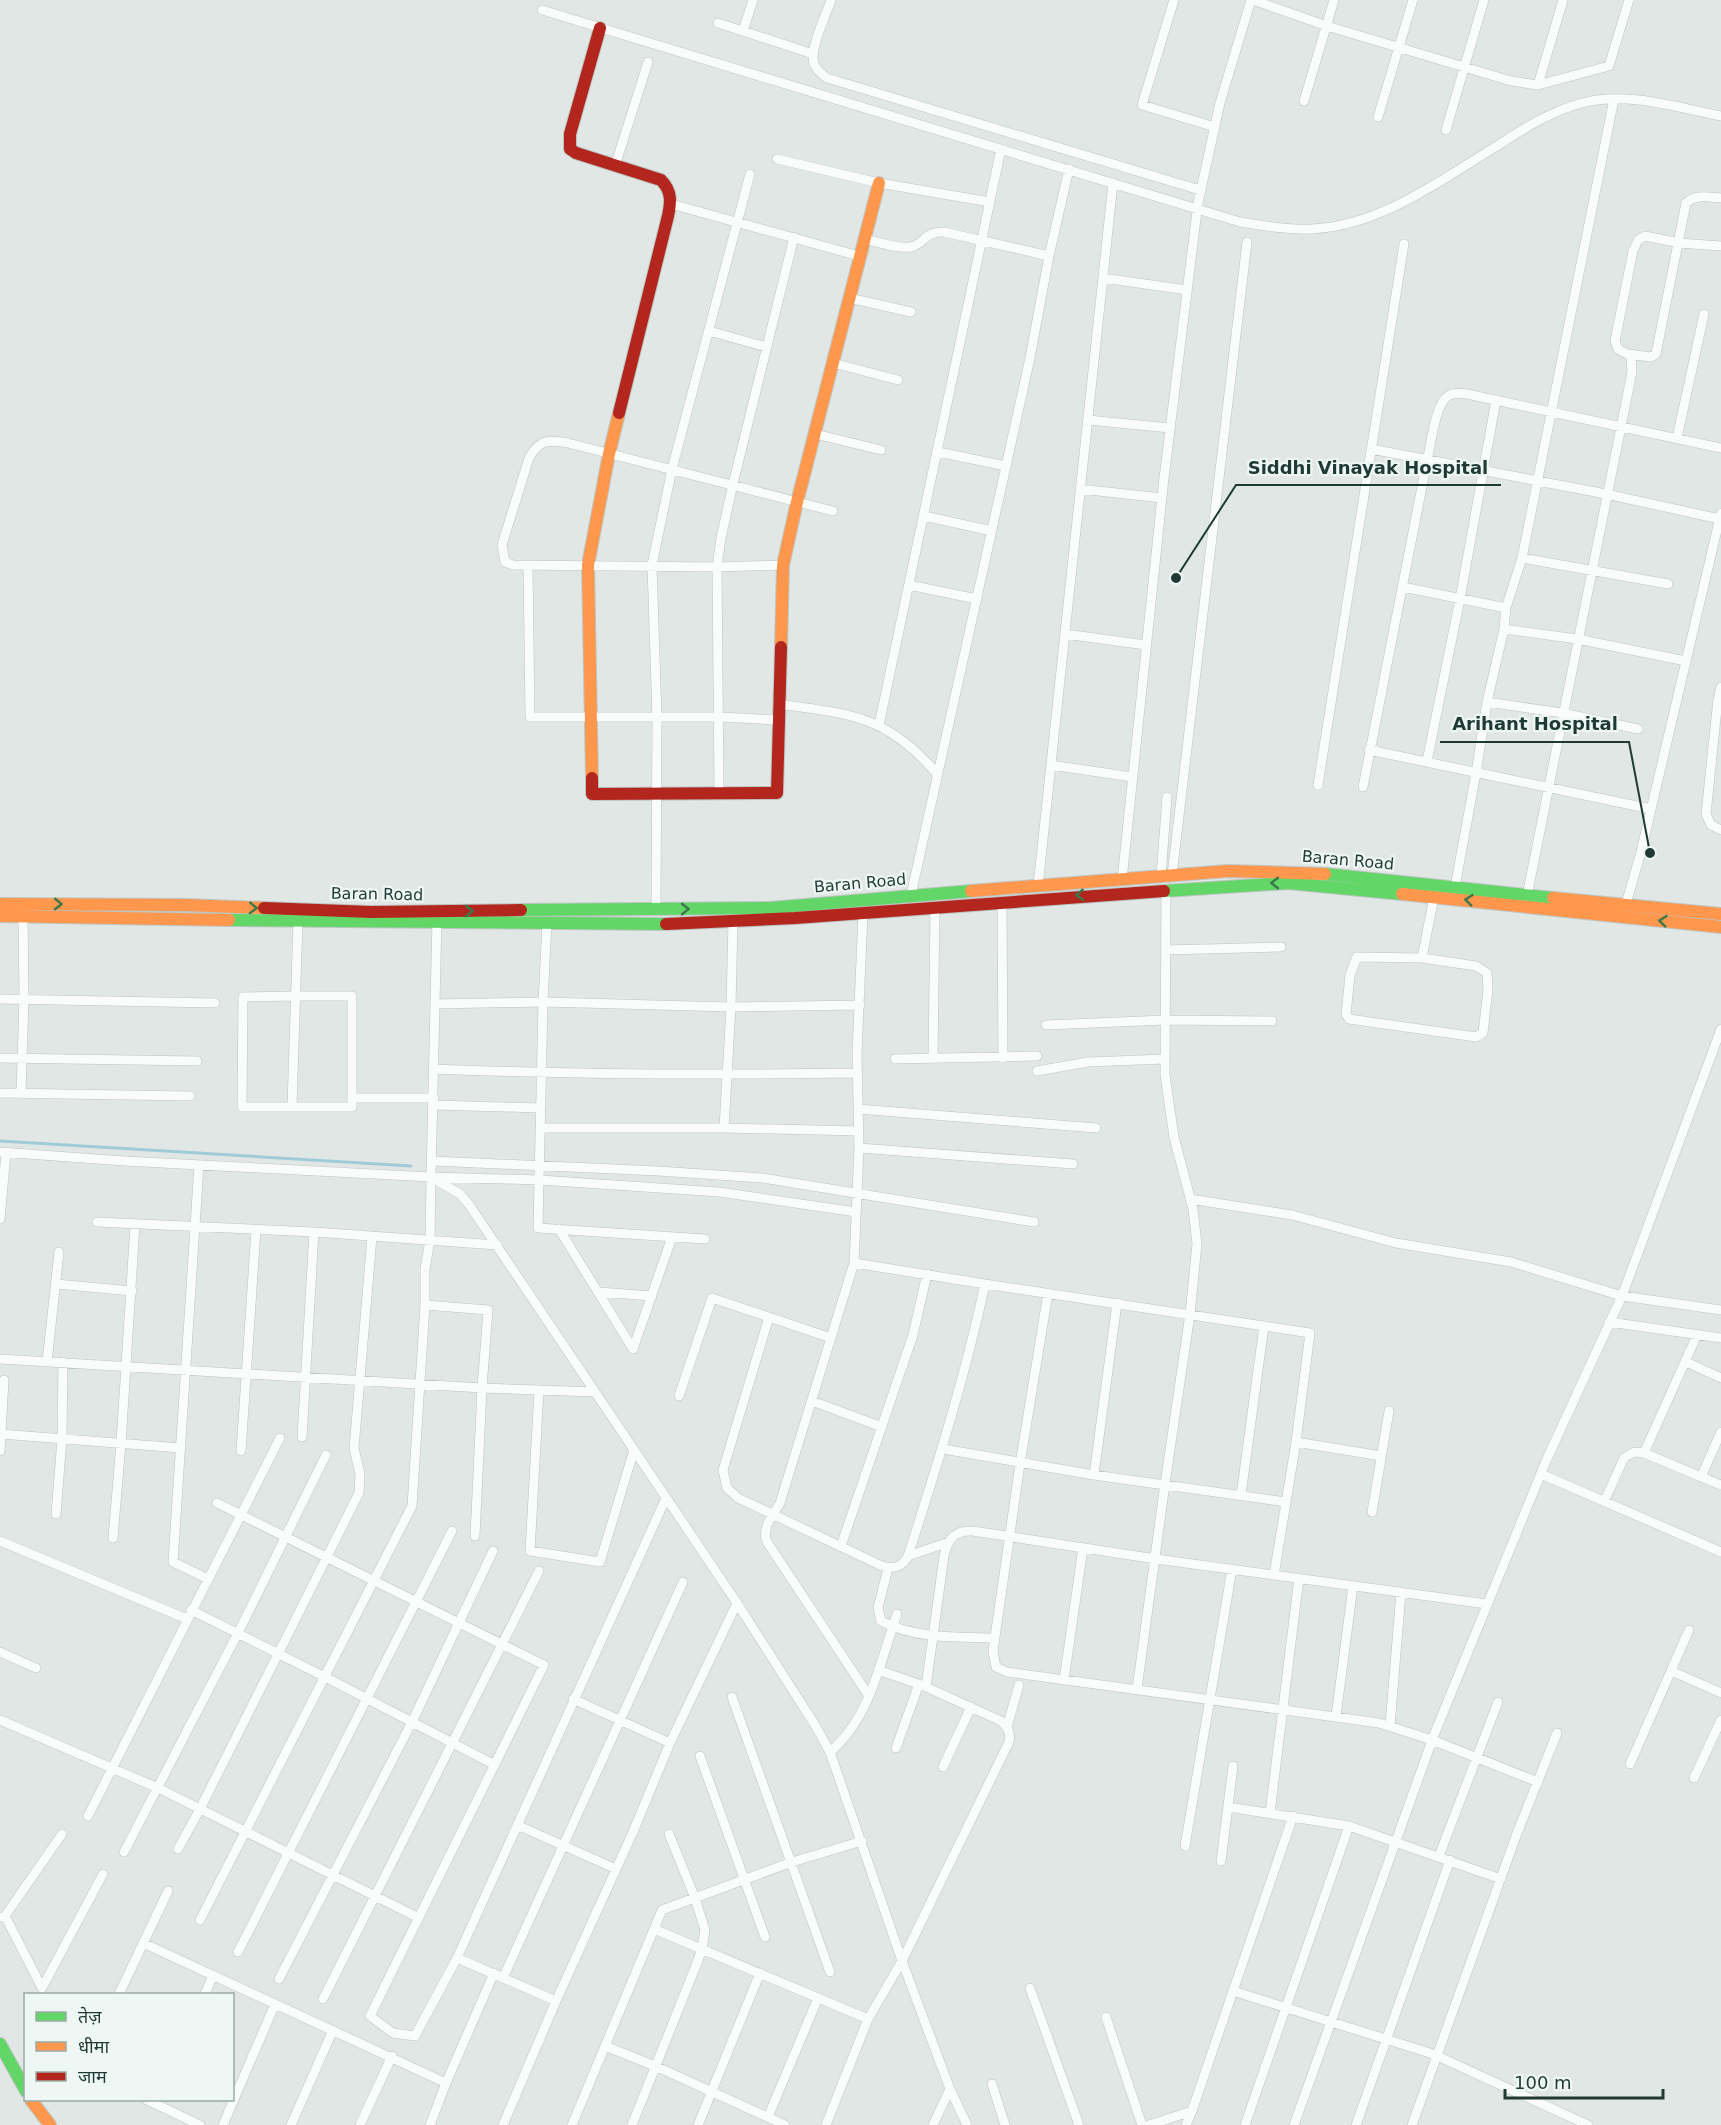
<svg xmlns="http://www.w3.org/2000/svg" width="1721" height="2125" font-family="'DejaVu Sans','Noto Sans Devanagari',sans-serif">
<style>
.lines{fill:none;stroke-linecap:round;stroke-linejoin:round}
.stream{stroke:#a0ccd8;stroke-width:3}
.street-casing{stroke:#bec4c2;stroke-width:10}
.fast-casing{stroke:#bdc5c2;stroke-width:14}
.slow-casing{stroke:#bdc5c2;stroke-width:14}
.jam-casing{stroke:#bdc5c2;stroke-width:14}
.street{stroke:#fafbfb;stroke-width:9}
.fast{stroke:#63d668;stroke-width:12}
.slow{stroke:#ff974d;stroke-width:12}
.jam{stroke:#b3261e;stroke-width:12}
.oneway{stroke:#3a7849}
.labels{text-anchor:middle;dominant-baseline:central;stroke-width:4.5;stroke-linejoin:round;paint-order:stroke}
.street-label{font-size:16px;fill:#1f3a35;stroke:#eef7f3}
.leader{fill:none;stroke:#1f3a35;stroke-width:2}
.callout-dot{fill:#1f3a35;stroke:#eef7f3;stroke-width:2}
.callout-label{font-size:18px;text-anchor:middle;font-weight:bold;fill:#1f3a35;stroke:#eef7f3;stroke-width:4.5;stroke-linejoin:round;paint-order:stroke}
</style>
<rect width="100%" height="100%" fill="#e1e7e5"/>
<g class="lines">
<path class="stream" d="M 0,1141 L 411,1166"/>
<g class="street-casing">
<path id="street" d="M 831,0 C 826,15 809,50 814,64 C 817,71 822,74 827,78 L 1200,190
M 1174,0 L 1142,105 L 1215,127
M 1253,0 L 1327,26 L 1511,81 L 1538,85 L 1609,66 L 1629,0
M 542,10 L 1240,222 C 1264,226 1288,230 1312,229 C 1382,225 1439,181 1497,146 C 1523,129 1551,111 1582,103 C 1627,91 1676,107 1721,116
M 718,23 L 813,54
M 743,31 L 753,0
M 1538,85 L 1563,0
M 1304,101 L 1334,0
M 1378,117 L 1413,0
M 1446,130 L 1484,0
M 777,159 L 879,183 L 990,202
M 615,166 L 648,62
M 671,204 L 859,256
M 864,239 C 877,242 897,249 911,247 C 925,244 924,231 944,232 L 1049,256
M 1103,278 L 1187,290
M 849,298 L 911,312
M 709,331 L 766,347
M 1628,354 L 1651,357 L 1656,354 L 1686,203 C 1696,194 1708,197 1721,198
M 833,363 L 898,380
M 1088,420 L 1170,428
M 815,434 L 881,450
M 1677,438 L 1704,314
M 1371,449 L 1606,494 L 1720,519
M 938,452 L 1006,466
M 1080,489 L 1162,498
M 924,516 L 992,531
M 1522,558 L 1668,584
M 528,565 L 530,717 L 720,717 L 778,720
M 783,565 L 717,567 L 513,565 L 505,562 L 502,545 L 529,458 C 539,440 548,439 568,443 L 833,511
M 909,585 L 977,599
M 1403,587 L 1506,608
M 1504,629 L 1577,639 L 1686,661
M 1065,634 L 1146,645
M 1721,687 L 1718,699 L 1706,814 L 1711,825 L 1721,830
M 1487,702 L 1562,713 L 1638,729
M 778,704 C 851,714 887,715 938,775
M 879,725 L 1001,149
M 1369,750 L 1651,809
M 1427,761 L 1460,599 L 1496,400
M 1051,765 L 1132,777
M 1318,785 L 1404,244
M 1363,787 L 1427,461 C 1431,445 1435,404 1448,396 C 1454,392 1461,393 1467,394 L 1721,448
M 719,792 L 717,567 L 721,538 L 733,484 L 794,237
M 1172,875 L 1247,242
M 1161,876 L 1167,797
M 1122,880 L 1164,478 L 1198,203 L 1220,103 L 1251,0
M 1038,886 L 1113,183
M 1455,887 L 1476,773 L 1487,702 L 1504,629 L 1506,608 L 1522,558 L 1614,99
M 911,895 L 1030,358 L 1049,256 L 1069,169
M 1527,896 L 1632,372 L 1631,356 L 1618,349 L 1615,341 L 1633,251 L 1638,240 L 1645,236 L 1679,243 L 1721,246
M 1002,902 L 1003,1058
M 1626,904 L 1641,852 L 1721,513
M 656,910 L 657,718 L 652,565 L 672,469 L 750,174
M 863,913 L 857,1053 L 859,1148 L 854,1263 L 780,1503 C 773,1515 761,1528 767,1542 L 869,1696
M 437,918 L 431,1177 L 460,1194 L 470,1206 L 737,1603 L 815,1725 L 830,1752 L 902,1961 L 950,2089 L 967,2125
M 733,921 L 731,1007 L 724,1128 L 859,1131
M 547,923 L 543,1002 L 538,1228 L 705,1239
M 1166,950 L 1281,947
M 1422,958 L 1357,957 L 1350,975 L 1346,1014 L 1349,1019 L 1476,1037 L 1483,1033 L 1488,989 L 1487,973 L 1476,966 L 1422,958 L 1434,897
M 296,996 L 352,996 L 352,1107 L 242,1107 L 243,997 Z
M 0,999 L 215,1003
M 435,1004 L 543,1002 L 731,1007 L 860,1005
M 1046,1025 L 1165,1020 L 1272,1021
M 0,1058 L 197,1061
M 895,1059 L 1037,1056
M 933,1059 L 935,907
M 434,1069 C 576,1075 717,1075 858,1073
M 1037,1071 L 1088,1062 L 1165,1059
M 0,1093 L 190,1096
M 21,1094 L 24,998 L 23,916
M 352,1098 L 434,1098
M 434,1105 L 541,1108
M 292,1106 L 298,921
M 858,1109 L 1096,1128
M 541,1128 L 724,1128
M 859,1148 L 1073,1164
M 0,1152 L 124,1161 L 431,1177 L 540,1180 L 719,1192 L 856,1212
M 432,1161 L 658,1171 L 762,1178 L 1034,1222
M 199,1165 L 173,1562 L 208,1579
M 1190,1199 L 1292,1215 L 1396,1243 L 1511,1262 L 1622,1296 L 1721,1310
M 0,1219 L 6,1153
M 97,1222 L 314,1232 L 497,1245
M 559,1229 L 633,1349 L 672,1237
M 854,1263 L 985,1284 L 1310,1333 L 1296,1442 L 1274,1575
M 56,1284 L 132,1291
M 599,1292 L 652,1296
M 1048,1293 L 1020,1464 L 993,1651 L 996,1667 L 1007,1672 L 1379,1723 L 1432,1740 L 1538,1782
M 425,1305 L 488,1310 L 482,1388 L 475,1536
M 769,1317 L 723,1470 L 727,1488 L 738,1498 L 882,1566 C 893,1569 902,1568 908,1556 C 937,1466 965,1377 985,1284
M 1609,1322 L 1721,1338
M 0,1359 L 482,1388 L 595,1392
M 47,1362 L 59,1252
M 1686,1362 L 1721,1378
M 539,1390 L 530,1551 L 600,1562 L 634,1450
M 679,1396 L 712,1298 L 831,1338
M 812,1401 L 882,1427
M 0,1434 L 181,1448
M 302,1437 L 314,1232
M 1296,1442 L 1381,1456
M 943,1449 L 1094,1475 L 1286,1502
M 0,1451 L 4,1380
M 241,1451 L 256,1230
M 1644,1453 L 1697,1335
M 1541,1474 L 1721,1552
M 1094,1475 L 1117,1303
M 1701,1477 L 1721,1432
M 1241,1495 L 1264,1326
M 1604,1502 L 1624,1458 L 1634,1452 L 1644,1453 L 1721,1485
M 217,1503 L 544,1665 L 370,2016 L 393,2033 L 415,2036 L 457,1958
M 1372,1512 L 1389,1411
M 56,1514 L 62,1439 L 63,1362
M 113,1538 L 121,1443 L 135,1225
M 0,1541 L 187,1619
M 841,1546 L 913,1335 L 927,1274
M 908,1556 L 949,1542
M 888,1568 L 878,1608 L 881,1621 C 915,1639 957,1637 995,1638
M 191,1610 L 325,1677 L 495,1765
M 0,1652 L 36,1668
M 878,1670 L 924,1686
M 1671,1671 L 1721,1693
M 1064,1680 L 1083,1548
M 1137,1689 L 1165,1484 L 1190,1314 L 1197,1244 L 1193,1209 L 1174,1137 L 1165,1075 L 1166,890
M 732,1697 L 830,1972
M 573,1699 L 670,1743
M 1336,1716 L 1353,1586
M 0,1720 L 158,1788 L 419,1918
M 1390,1726 L 1401,1592
M 1007,1727 L 1019,1685
M 896,1748 L 919,1684
M 830,1752 C 870,1718 880,1663 897,1614
M 700,1756 L 765,1937
M 1630,1764 L 1689,1630
M 943,1767 L 971,1707
M 1694,1778 L 1721,1720
M 1228,1807 L 1349,1826 L 1501,1879
M 1270,1813 L 1299,1578
M 88,1816 L 280,1438
M 517,1825 L 616,1869
M 1185,1846 L 1232,1569
M 178,1849 L 200,1809 L 359,1493 L 360,1474 L 354,1448 L 372,1237
M 124,1852 L 238,1633 L 326,1455
M 1439,1856 L 1498,1702
M 1221,1861 L 1233,1766
M 5,1916 L 42,1988 L 103,1874
M 2,1917 L 5,1916 L 62,1834
M 200,1920 L 412,1506 L 425,1305 L 425,1269 L 430,1240 L 431,1177
M 654,1929 L 868,2019
M 143,1943 L 446,2083
M 238,1952 L 452,1531
M 503,1978 L 683,1582
M 279,1979 L 412,1722 L 493,1551
M 1030,1988 L 1079,2125
M 1233,1991 L 1433,2054 L 1588,2125
M 119,1994 L 168,1891
M 205,1994 L 213,1975
M 323,1999 L 539,1571
M 556,2001 L 457,1958 L 666,1498
M 1106,2017 L 1142,2125
M 605,2046 L 655,2066 L 785,2125
M 992,2084 L 1005,2125
M 147,2100 L 200,2125
M 768,2117 L 818,1998
M 223,2125 L 275,2004
M 291,2125 L 333,2030
M 360,2125 L 392,2056
M 430,2125 L 446,2083 L 494,1973
M 503,2125 L 556,2001 L 633,1832 L 670,1743 L 737,1603
M 572,2125 L 662,1910 L 792,1862 L 862,1841
M 632,2125 L 697,1963 L 702,1949 L 705,1930 L 695,1898 L 669,1834
M 698,2125 L 760,1973
M 826,2125 L 868,2019 L 902,1961 L 1009,1742 C 1011,1733 1008,1728 1001,1721 L 926,1687 L 944,1556 C 948,1539 954,1530 973,1531 L 1156,1559 L 1487,1604
M 933,2125 L 950,2089
M 1149,2125 L 1192,2111 L 1293,1816
M 1186,2125 L 1192,2111
M 1245,2125 L 1349,1826
M 1294,2125 L 1434,1735 L 1546,1461 L 1622,1296 L 1721,1029
M 1356,2125 L 1450,1860
M 1412,2125 L 1516,1836 L 1557,1733"/>
</g>
<g class="fast-casing">
<path id="fast" d="M 1325,874 L 1553,898
M 1164,891 L 1288,883 L 1402,894
M 521,910 L 770,908 L 971,891
M 229,920 L 666,924
M 0,2044 L 26,2091"/>
</g>
<g class="slow-casing">
<path id="slow" d="M 781,647 L 783,565 L 797,502 L 879,183
M 592,778 L 588,565 L 609,454 L 619,413
M 971,891 L 1228,871 L 1325,874
M 1402,894 L 1721,927
M 1553,898 L 1721,914
M 0,904 L 185,905 L 264,908
M 0,916 L 229,920
M 31,2100 L 50,2125"/>
</g>
<g class="jam-casing">
<path id="jam" d="M 600,28 L 570,134 L 570,149 L 576,153 L 661,180 C 672,191 671,202 668,216 L 619,413
M 592,778 L 592,794 L 777,793 L 781,647
M 264,908 L 371,912 L 521,910
M 666,924 L 795,918 L 1164,891"/>
</g>
<use href="#street" class="street"/>
<use href="#fast" class="fast"/>
<use href="#slow" class="slow"/>
<use href="#jam" class="jam"/>
</g>
<defs><path id="oneway-chevron" d="M-2-3.5L2.5 0L-2 3.5" fill="none" stroke-width="1.6" stroke-linecap="round" stroke-linejoin="round" transform="scale(1.5)"/></defs>
<g class="oneway">
<use href="#oneway-chevron" transform="translate(1275 883) rotate(180)"/>
<use href="#oneway-chevron" transform="translate(1080 895) rotate(176)"/>
<use href="#oneway-chevron" transform="translate(1469 900) rotate(-174)"/>
<use href="#oneway-chevron" transform="translate(58 904) rotate(1)"/>
<use href="#oneway-chevron" transform="translate(253 908) rotate(2)"/>
<use href="#oneway-chevron" transform="translate(685 909) rotate(-1)"/>
<use href="#oneway-chevron" transform="translate(469 911)"/>
<use href="#oneway-chevron" transform="translate(1663 921) rotate(-174)"/>
</g>
<g class="labels">
<g class="street-label">
<text transform="translate(1348 860) rotate(5)">Baran Road</text>
<text transform="translate(860 883) rotate(-5)">Baran Road</text>
<text transform="translate(377 894) rotate(1)">Baran Road</text>
</g>
</g>
<path class="leader" d="M1176 578L1236 485H1501M1650 853L1629 742H1440"/>
<g class="callout-dot">
<circle cx="1176" cy="578" r="6"/>
<circle cx="1650" cy="853" r="6"/>
</g>
<g class="callout-label">
<text x="1368" y="474">Siddhi Vinayak Hospital</text>
<text x="1535" y="730">Arihant Hospital</text>
</g>
<rect x="24" y="1993" width="210" height="108" fill="#eef7f3" stroke="#9baba7" stroke-width="1.5"/>
<rect x="36" y="2012" width="30" height="9" fill="#63d668" stroke="#9baba7" stroke-width="1.5"/>
<text x="78" y="2023" font-size="18" fill="#1f3a35">तेज़</text>
<rect x="36" y="2042" width="30" height="9" fill="#ff974d" stroke="#9baba7" stroke-width="1.5"/>
<text x="78" y="2053" font-size="18" fill="#1f3a35">धीमा</text>
<rect x="36" y="2072" width="30" height="9" fill="#b3261e" stroke="#9baba7" stroke-width="1.5"/>
<text x="78" y="2083" font-size="18" fill="#1f3a35">जाम</text>
<path d="M1505 2089v9h158v-9" fill="none" stroke="#1f3a35" stroke-width="3"/>
<text x="1514" y="2089" font-size="18" fill="#1f3a35" stroke="#eef7f3" stroke-width="4.5" paint-order="stroke">100 m</text>
</svg>
